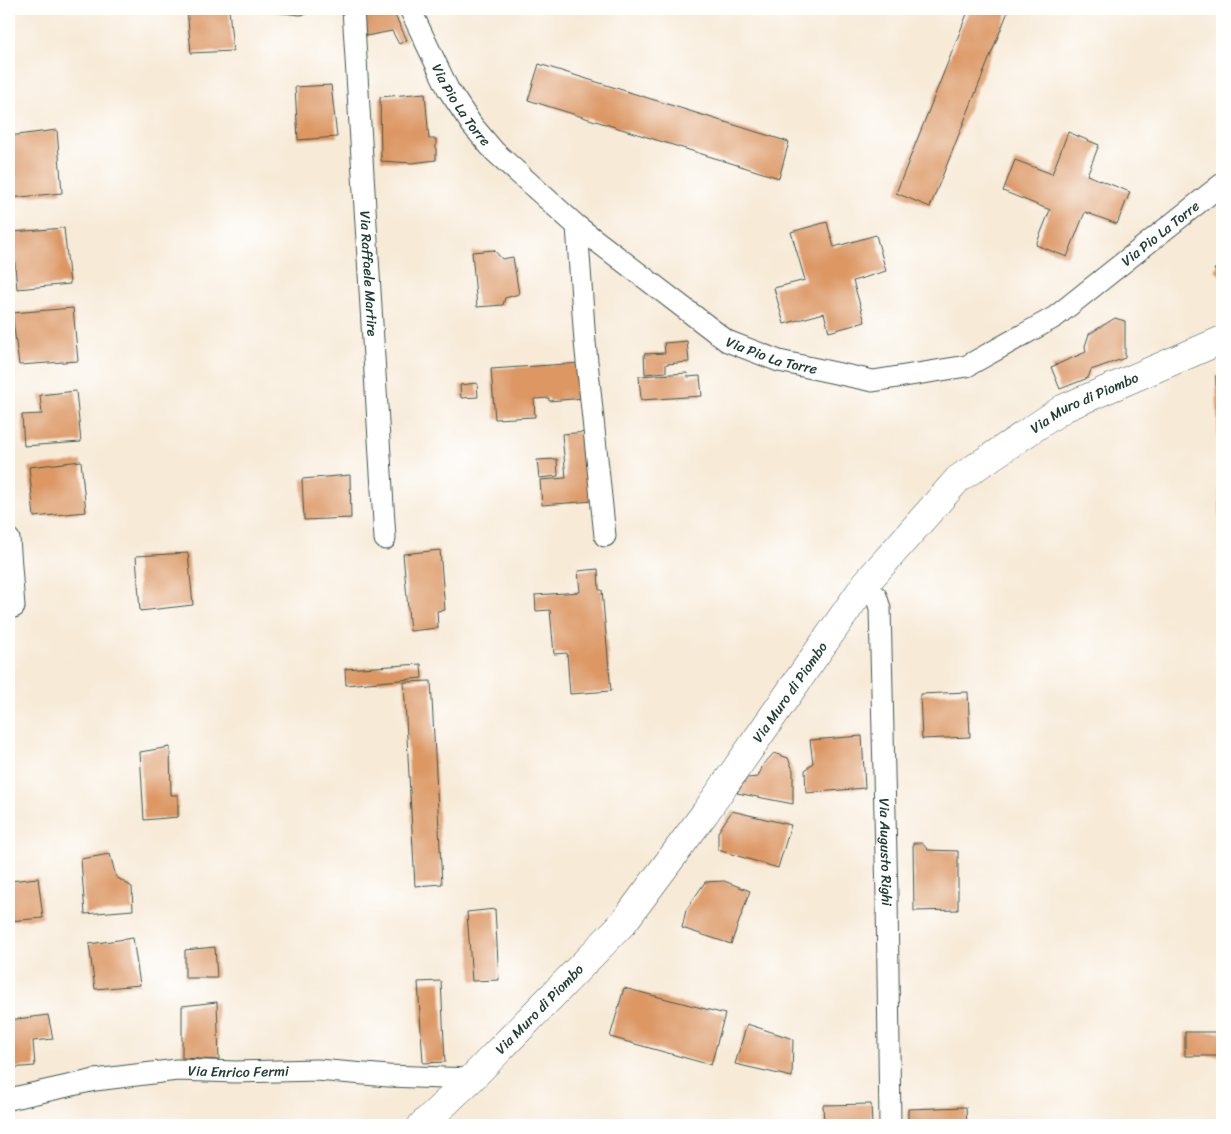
<svg xmlns="http://www.w3.org/2000/svg" width="1231" height="1134" font-family="Sriracha,sans-serif">
<style>
.building{fill:#dc9763}
.lines{fill:none;stroke-linecap:round;stroke-linejoin:round}
.street-casing{stroke:#3f574c;stroke-width:23}
.secondary-casing{stroke:#3f574c;stroke-width:29}
.street{stroke:#fff;stroke-width:21}
.secondary{stroke:#fff;stroke-width:28}
.labels{text-anchor:middle;dominant-baseline:central;stroke-width:4;stroke-linejoin:round;paint-order:stroke}
.street-label{font-size:14px;fill:#1f3d34;stroke:#fff}
</style>
<rect width="100%" height="100%" fill="#fff"/>
<filter id="ink" filterUnits="userSpaceOnUse"><feTurbulence type="fractalNoise" baseFrequency=".02" numOctaves="2"/><feDisplacementMap in="SourceGraphic" scale="10" xChannelSelector="R" yChannelSelector="G"/><feConvolveMatrix kernelMatrix="1 2 1 2 8 2 1 2 1" color-interpolation-filters="sRGB"/></filter>
<filter id="wash" filterUnits="userSpaceOnUse"><feTurbulence type="fractalNoise" baseFrequency=".0096" numOctaves="4" result="noise"/><feDisplacementMap in="SourceGraphic" scale="20" xChannelSelector="R" yChannelSelector="G"/><feGaussianBlur stdDeviation="1.12" result="paint"/><feColorMatrix in="noise" values="0 0 0 0 0 0 0 0 0 0 0 0 0 0 0 0 0 1.4 0 .05"/><feComposite in="paint" operator="in"/></filter>
<g filter="url(#wash)">
<rect width="100%" height="100%" fill="#f7ead7"/>
<g id="blocks">
<path class="building" d="M 187,9 L 229,9 L 233,51 L 191,53 Z
M 266,9 L 308,9 L 306,14 L 300,15 L 267,11 Z
M 309,9 L 329,9 L 324,14 Z
M 363,9 L 392,9 L 407,40 L 399,44 L 392,31 L 366,36 Z
M 969,9 L 1009,9 L 930,207 L 896,193 Z
M 539,64 L 789,142 L 779,178 L 528,100 Z
M 331,85 L 337,137 L 298,140 L 295,87 Z
M 425,93 L 429,139 L 436,139 L 436,160 L 412,163 L 381,161 L 380,97 Z
M 57,130 L 62,193 L 10,198 L 9,136 Z
M 1068,132 L 1099,145 L 1087,175 L 1130,192 L 1117,224 L 1085,212 L 1067,257 L 1036,245 L 1050,210 L 1003,191 L 1015,160 L 1052,174 Z
M 827,222 L 834,247 L 876,235 L 886,271 L 853,281 L 865,322 L 829,332 L 824,313 L 784,324 L 774,288 L 805,280 L 791,232 Z
M 64,228 L 70,284 L 17,289 L 12,232 Z
M 494,250 L 502,259 L 513,257 L 519,294 L 505,298 L 503,305 L 477,307 L 472,252 Z
M 1222,259 L 1222,277 L 1214,270 Z
M 73,308 L 78,361 L 19,365 L 12,313 Z
M 1115,318 L 1125,321 L 1125,358 L 1091,370 L 1088,378 L 1060,389 L 1051,367 L 1086,352 L 1085,346 L 1089,334 Z
M 687,341 L 689,362 L 666,364 L 666,372 L 645,374 L 644,354 L 665,353 L 664,343 Z
M 582,363 L 585,398 L 549,401 L 549,398 L 534,399 L 535,417 L 495,419 L 491,369 Z
M 687,373 L 688,377 L 700,376 L 702,396 L 641,400 L 639,376 Z
M 1222,374 L 1222,530 L 1220,530 L 1216,376 Z
M 477,383 L 478,397 L 461,398 L 460,385 Z
M 76,391 L 81,442 L 24,446 L 22,415 L 42,414 L 40,395 Z
M 588,432 L 593,501 L 542,505 L 540,480 L 566,478 L 562,434 Z
M 557,459 L 558,476 L 539,478 L 537,460 Z
M 81,461 L 86,512 L 34,517 L 29,467 Z
M 350,475 L 351,518 L 304,520 L 302,479 Z
M 440,550 L 445,610 L 437,611 L 438,628 L 410,631 L 403,554 Z
M 188,553 L 193,605 L 140,611 L 136,556 Z
M 598,569 L 599,590 L 602,590 L 611,691 L 570,694 L 567,653 L 554,654 L 550,610 L 536,611 L 535,595 L 580,592 L 578,571 Z
M 421,664 L 422,678 L 346,685 L 345,669 Z
M 431,681 L 442,884 L 415,886 L 404,682 Z
M 968,692 L 970,737 L 922,739 L 920,694 Z
M 862,736 L 865,788 L 806,793 L 805,770 L 813,763 L 810,740 Z
M 170,747 L 171,795 L 178,795 L 178,817 L 144,820 L 140,752 Z
M 774,753 L 788,758 L 793,770 L 793,804 L 737,793 L 747,778 L 758,777 L 763,765 Z
M 732,811 L 791,825 L 778,868 L 718,850 L 718,832 Z
M 913,843 L 922,843 L 928,850 L 958,851 L 958,910 L 914,911 Z
M 110,854 L 116,877 L 132,887 L 133,910 L 85,914 L 81,859 Z
M 38,878 L 43,918 L 9,921 L 9,881 Z
M 724,881 L 750,891 L 731,944 L 682,928 L 686,910 L 705,882 Z
M 495,909 L 499,980 L 472,981 L 467,912 Z
M 133,938 L 140,985 L 95,989 L 89,944 Z
M 215,947 L 217,978 L 185,978 L 185,950 Z
M 441,981 L 445,1062 L 423,1063 L 418,982 Z
M 624,988 L 725,1014 L 711,1065 L 610,1037 Z
M 217,1002 L 219,1060 L 182,1058 L 182,1006 Z
M 48,1015 L 53,1039 L 33,1041 L 35,1066 L 9,1068 L 9,1020 Z
M 747,1024 L 793,1039 L 792,1077 L 735,1064 Z
M 1185,1032 L 1222,1032 L 1222,1056 L 1185,1056 Z
M 871,1104 L 872,1125 L 824,1125 L 823,1105 Z
M 966,1107 L 967,1125 L 908,1125 L 908,1109 Z"/>
</g>
</g>
<g filter="url(#ink)">
<use href="#blocks" fill-opacity="0" stroke="#3f574c" stroke-width="1"/>
<g class="lines">
<g class="street-casing">
<g id="street">
<path id="s1" d="M 353,9 L 385,539"/>
<path id="s2" d="M 410,9 L 448,89 L 472,125 L 494,151 L 577,226 L 727,341 L 779,361 L 873,381 L 967,366 L 1055,317 L 1222,184"/>
<path d="M 577,226 L 585,342 L 605,536"/>
<path d="M 9,539 L 14,607"/>
<path id="s3" d="M 862,590 L 876,596 L 880,608 L 887,897 L 890,1125"/>
<path id="s4" d="M 9,1099 L 95,1080 L 177,1070 L 236,1072 L 317,1070 L 388,1076 L 471,1079"/>
</g>
</g>
<g class="secondary-casing">
<g id="secondary">
<path id="s5" d="M 422,1125 L 471,1079 L 623,923 L 705,813 L 866,583 L 958,479 L 1064,408 L 1222,340"/>
</g>
</g>
<use href="#street" class="street"/>
<use href="#secondary" class="secondary"/>
</g>
</g>
<g class="labels">
<g class="street-label">
<text stroke="none"><textPath href="#s2" startOffset="109">Via Pio La Torre</textPath></text>
<text stroke="none"><textPath href="#s2" startOffset="949">Via Pio La Torre</textPath></text>
<text stroke="none"><textPath href="#s1" startOffset="265">Via Raffaele Martire</textPath></text>
<text stroke="none"><textPath href="#s2" startOffset="514">Via Pio La Torre</textPath></text>
<text stroke="none"><textPath href="#s5" startOffset="990">Via Muro di Piombo</textPath></text>
<text stroke="none"><textPath href="#s5" startOffset="570">Via Muro di Piombo</textPath></text>
<text stroke="none"><textPath href="#s3" startOffset="272">Via Augusto Righi</textPath></text>
<text stroke="none"><textPath href="#s5" startOffset="165">Via Muro di Piombo</textPath></text>
<text stroke="none"><textPath href="#s4" startOffset="232">Via Enrico Fermi</textPath></text>
</g>
</g>
<rect width="1231" height="1134" fill="none" stroke="#fff" stroke-width="30"/>
</svg>
